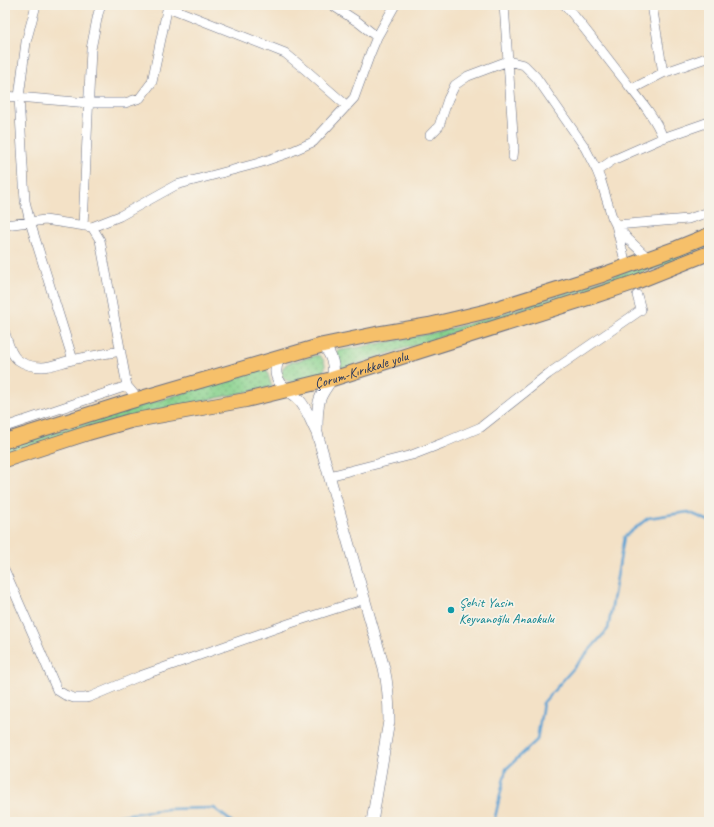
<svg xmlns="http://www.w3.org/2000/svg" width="714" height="827" font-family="Caveat,sans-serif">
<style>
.grass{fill:url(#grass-dots);stroke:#518076}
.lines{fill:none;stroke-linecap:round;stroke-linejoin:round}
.stream{stroke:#5ea2d3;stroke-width:2.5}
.minor-casing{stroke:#676d82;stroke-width:10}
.tertiary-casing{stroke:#676d82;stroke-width:12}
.trunk-casing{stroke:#676d82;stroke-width:16}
.minor{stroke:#fff;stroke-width:9}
.tertiary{stroke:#fff;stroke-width:11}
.trunk{stroke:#f6c06b;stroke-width:14}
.culture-dot{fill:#0f9aa8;stroke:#f7f3e8;stroke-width:1.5}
.labels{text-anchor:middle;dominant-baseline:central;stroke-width:3.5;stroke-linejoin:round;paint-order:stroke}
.street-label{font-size:14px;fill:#1b2f5e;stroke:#f7f3e8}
.culture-label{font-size:14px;fill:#0d838f;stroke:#f7f3e8;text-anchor:start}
</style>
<defs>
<pattern id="grass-dots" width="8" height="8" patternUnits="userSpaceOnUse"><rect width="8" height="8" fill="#87d18d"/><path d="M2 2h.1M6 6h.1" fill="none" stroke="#6eaa76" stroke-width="1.8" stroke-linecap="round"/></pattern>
</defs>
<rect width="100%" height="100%" fill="#f7f3e8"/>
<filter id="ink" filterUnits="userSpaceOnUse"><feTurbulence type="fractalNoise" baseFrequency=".025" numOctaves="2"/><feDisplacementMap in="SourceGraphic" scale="8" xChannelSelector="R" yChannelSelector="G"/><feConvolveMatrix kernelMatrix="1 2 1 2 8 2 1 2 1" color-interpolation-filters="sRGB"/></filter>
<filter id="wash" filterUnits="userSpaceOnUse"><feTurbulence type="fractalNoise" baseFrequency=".012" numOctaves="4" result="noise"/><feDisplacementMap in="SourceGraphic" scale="16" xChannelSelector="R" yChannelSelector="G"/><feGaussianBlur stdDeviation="0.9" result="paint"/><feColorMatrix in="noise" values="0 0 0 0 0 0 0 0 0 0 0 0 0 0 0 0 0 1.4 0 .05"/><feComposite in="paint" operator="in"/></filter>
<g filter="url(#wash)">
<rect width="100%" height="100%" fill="#f3e1c6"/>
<path class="grass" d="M 709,241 L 709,247 L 668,264 L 601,287 L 519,312 L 341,369 L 337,351 C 380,343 425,336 468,324 C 549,300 629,270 709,241 Z
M 318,355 C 326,359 328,370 320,375 L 293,382 C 281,382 278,369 288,363 Z
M 266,368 L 272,387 L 152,411 L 5,454 L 5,447 L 94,420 Z"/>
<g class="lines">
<path class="stream" d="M 73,822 L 166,809 L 214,808 L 232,822
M 494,822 L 506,769 L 537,740 L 543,703 L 608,629 L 624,537 L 648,518 L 688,512 L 709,521"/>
</g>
</g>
<g filter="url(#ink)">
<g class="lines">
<g class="minor-casing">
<path id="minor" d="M 36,5 L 26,42 L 19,97 L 25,201 L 30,222 L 73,360
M 332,5 L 358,22 L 377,37
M 504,5 L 508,61 L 514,148 L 513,157
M 565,5 C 585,28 603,53 622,77 C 636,95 655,116 663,138
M 652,5 L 663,73
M 168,7 L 285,53 L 307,71 L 347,106
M 632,89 L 663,73 L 709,57
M 5,96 L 89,103 L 125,103 L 140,98 L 152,82 L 168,5
M 430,135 L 439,126 L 448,99 L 455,85 L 468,76 L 508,61 L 524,65 L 536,77 L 584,146 L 597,171 L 601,181 L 612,217 L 616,225 L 628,239 L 648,258
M 597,171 L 613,160 L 663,138 L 709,122
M 5,225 L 45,220 L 92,227 L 100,240 L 127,386 L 138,399
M 83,226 L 91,49 L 98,14 L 101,5
M 92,227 L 120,216 L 176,185 L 259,163 L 288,153 L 313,142 L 354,98 L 370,54 L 377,37 L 395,5
M 624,257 L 616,225 L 688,219 L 709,212
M 5,333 C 8,342 10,354 18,360 C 25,365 34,367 42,367 C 52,367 62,362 72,360 C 88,356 105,354 121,351
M 5,427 L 127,386
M 329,476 L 412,455 L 443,443 L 481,427 L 548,374 L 641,310 L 637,295
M 5,571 L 39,648 L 57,690 L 65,695 L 74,698 L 85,698 L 90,697 L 140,676 L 291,623 L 365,599"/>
</g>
<g class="tertiary-casing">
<path id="tertiary" d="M 280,357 C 272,372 276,381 289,392 C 292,394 296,397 299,400 C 307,408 311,422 317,433 L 384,668 C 388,685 389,702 389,721 L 372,822
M 317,430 C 317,421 317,411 319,402 C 321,393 327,387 331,380 C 337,368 331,354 323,345"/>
</g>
<g class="trunk-casing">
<g id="trunk">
<path d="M 5,441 L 128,402 L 299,352 L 323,345 L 376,334 L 429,325 L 488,311 L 602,275 L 677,248 L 709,235"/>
<path id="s1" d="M 5,460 L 88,433 L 130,421 L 246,400 L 332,379 L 594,296 L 636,282 L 709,253"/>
</g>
</g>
<use href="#minor" class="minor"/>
<use href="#tertiary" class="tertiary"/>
<use href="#trunk" class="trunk"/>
</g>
</g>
<circle class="culture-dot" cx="451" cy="610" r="4"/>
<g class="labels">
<g class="street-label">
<text stroke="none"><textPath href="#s1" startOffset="368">Çorum-Kırıkkale yolu</textPath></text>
</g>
<g class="culture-label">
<text x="459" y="602">Şehit Yasin<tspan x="459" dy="16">Keyvanoğlu Anaokulu</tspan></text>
</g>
</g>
<rect width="714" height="827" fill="none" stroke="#f7f3e8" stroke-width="20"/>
</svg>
